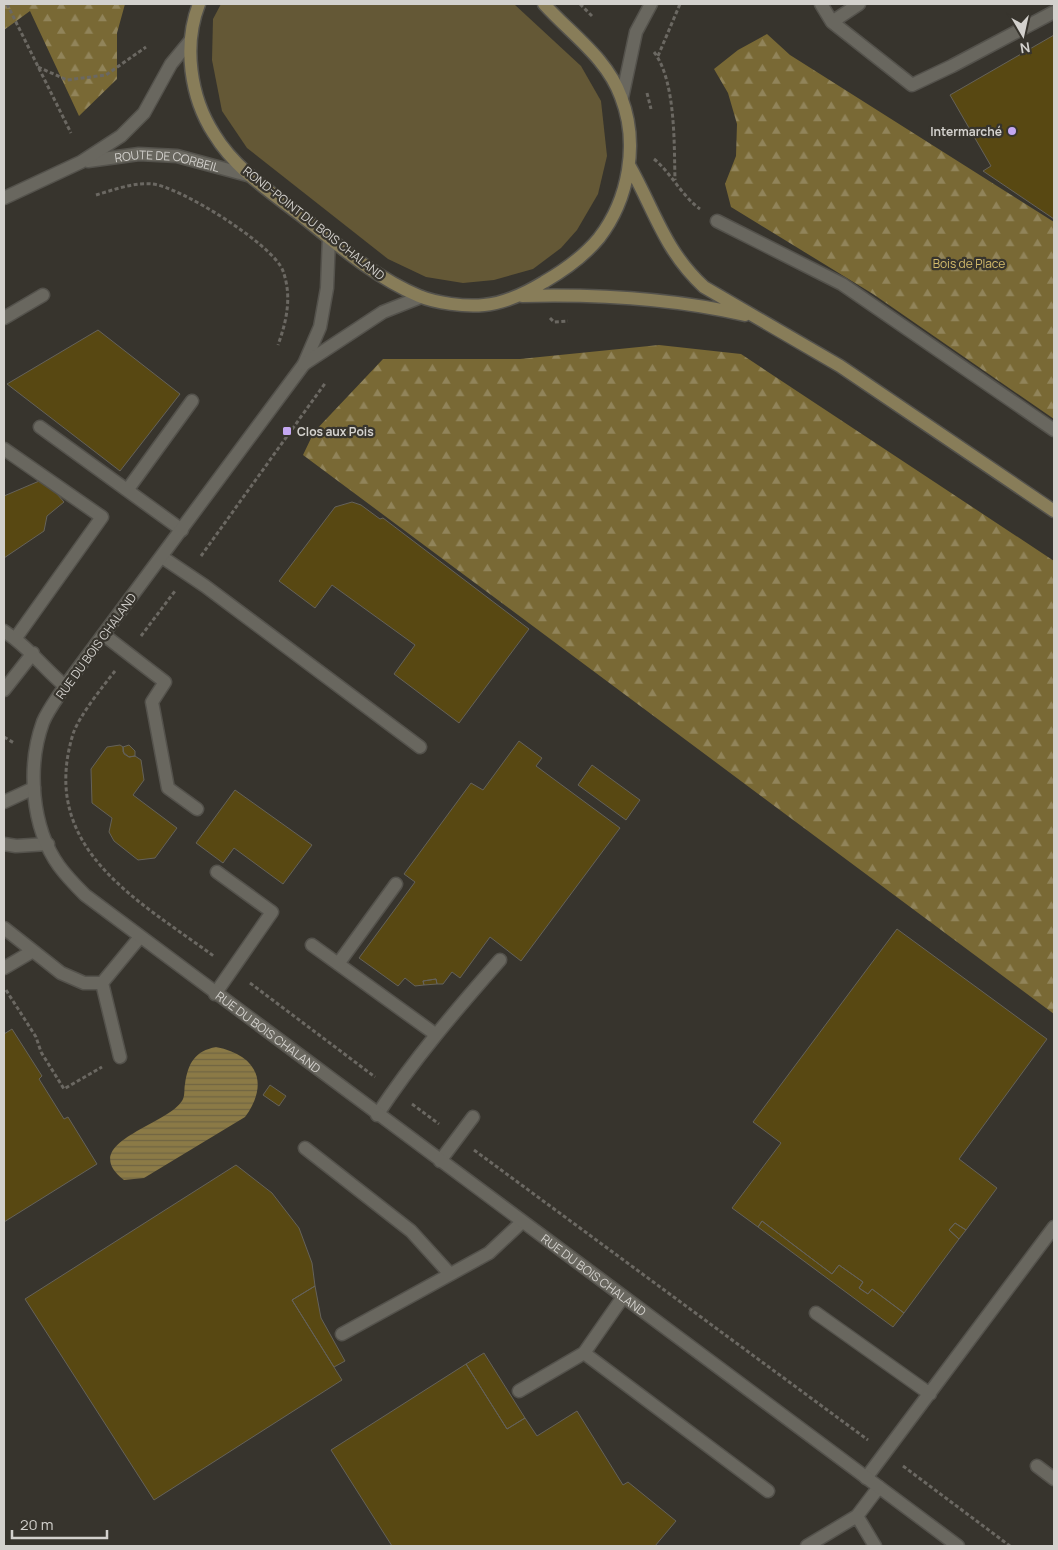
<svg xmlns="http://www.w3.org/2000/svg" width="1058" height="1550" font-family="Manrope,sans-serif">
<style>
.grass{fill:#645836}
.forest{fill:url(#forest-firs)}
.water{fill:url(#water-rules)}
.building{fill:#584812;stroke:#65625a}
.lines{fill:none;stroke-linecap:round;stroke-linejoin:round}
.service-casing{stroke:#54524c;stroke-width:15}
.minor-casing{stroke:#54524c;stroke-width:15}
.tertiary-casing{stroke:#54524c;stroke-width:15}
.secondary-casing{stroke:#54524c;stroke-width:15}
.path{stroke:#6b6862;stroke-width:3;stroke-dasharray:4 2.5;stroke-linecap:butt}
.service{stroke:#69675f;stroke-width:12}
.minor{stroke:#69675f;stroke-width:12}
.tertiary{stroke:#69675f;stroke-width:12}
.secondary{stroke:#887d59;stroke-width:12}
.poi-dot{fill:#c4a7f1;stroke:#37342d;stroke-width:2}
.labels{text-anchor:middle;dominant-baseline:central;stroke-width:4.5;stroke-linejoin:round;paint-order:stroke}
.poi-label{font-size:12px;font-weight:bold;fill:#d3d1cd;stroke:#37342d;text-anchor:end}
.street-label{font-size:12px;fill:#d3d1cd;stroke:#37342d}
.park-label{font-size:12px;fill:#d5bc6c;stroke:#37342d}
</style>
<defs>
<pattern id="forest-firs" width="22" height="20" patternUnits="userSpaceOnUse" patternTransform="scale(1.25)"><rect width="22" height="20" fill="#796935"/><path d="M5 1l3.5 6h-7zM16 11l3.5 6h-7z" fill="#91845a"/></pattern>
<pattern id="water-rules" width="6" height="5" patternUnits="userSpaceOnUse" patternTransform="scale(1.25)"><rect width="6" height="5" fill="#8b7a46"/><path d="M0 2.5h6" fill="none" stroke="#706543"/></pattern>
</defs>
<rect width="100%" height="100%" fill="#37342d"/>
<path class="grass" d="M 221,4 L 514,4 L 581,66 L 601,101 L 607,156 L 598,194 L 577,230 L 561,248 L 533,269 L 494,280 L 463,283 L 426,277 L 388,259 L 247,148 L 222,111 L 212,60 L 213,19 Z"/>
<path class="forest" d="M 4,4 L 125,4 L 117,33 L 117,79 L 79,116 L 30,11 L 4,30 Z
M 767,34 L 790,55 L 1054,222 L 1054,419 L 873,294 L 731,207 L 725,184 L 736,156 L 737,124 L 728,93 L 714,69 L 738,50 Z
M 659,345 L 741,354 L 1054,561 L 1054,1014 L 303,455 L 314,432 L 383,359 L 520,359 Z"/>
<path class="water" d="M 216,1047 C 257,1055 270,1083 245,1117 L 144,1178 L 124,1180 C 75,1142 171,1125 183,1099 C 185,1095 184,1088 185,1084 C 188,1063 195,1051 216,1047 Z"/>
<path class="building" d="M 1054,35 L 1054,219 L 983,171 L 991,166 L 950,95 Z
M 98,330 L 180,394 L 120,471 L 7,384 Z
M 44,479 L 64,502 L 47,516 L 44,531 L 4,558 L 4,496 Z
M 352,502 L 361,505 L 380,519 L 383,518 L 529,629 L 459,723 L 394,674 L 415,645 L 332,585 L 315,608 L 279,581 L 335,507 Z
M 519,741 L 542,758 L 536,766 L 620,828 L 521,961 L 490,937 L 460,978 L 452,972 L 443,984 L 437,984 L 436,979 L 423,981 L 424,985 L 415,986 L 405,978 L 398,986 L 359,958 L 415,882 L 404,874 L 471,783 L 483,790 Z
M 120,745 L 123,747 L 124,754 L 129,757 L 135,756 L 141,760 L 144,780 L 133,795 L 177,828 L 155,858 L 138,860 L 114,841 L 109,832 L 112,818 L 92,803 L 91,769 L 107,747 Z
M 129,745 L 135,751 L 135,756 L 129,757 L 123,752 L 123,747 Z
M 592,765 L 640,800 L 626,820 L 578,785 Z
M 235,790 L 312,845 L 283,884 L 234,848 L 223,863 L 196,843 Z
M 897,929 L 1047,1039 L 959,1159 L 997,1188 L 966,1230 L 955,1223 L 949,1230 L 959,1239 L 904,1313 L 872,1289 L 868,1294 L 859,1288 L 863,1282 L 839,1265 L 832,1274 L 762,1221 L 758,1227 L 732,1208 L 781,1143 L 753,1122 Z
M 436,979 L 437,984 L 424,985 L 423,981 Z
M 12,1029 L 42,1076 L 39,1079 L 64,1119 L 68,1117 L 97,1164 L 4,1222 L 4,1034 Z
M 270,1085 L 286,1096 L 279,1106 L 263,1095 Z
M 236,1165 L 272,1193 L 299,1228 L 312,1263 L 315,1286 L 292,1300 L 342,1380 L 154,1500 L 25,1299 Z
M 762,1221 L 832,1274 L 839,1265 L 863,1282 L 859,1288 L 868,1294 L 872,1289 L 904,1313 L 893,1327 L 758,1227 Z
M 955,1223 L 966,1230 L 959,1239 L 949,1230 Z
M 315,1286 L 321,1318 L 345,1361 L 334,1367 L 292,1300 Z
M 484,1353 L 525,1418 L 507,1429 L 466,1364 Z
M 466,1364 L 507,1429 L 525,1418 L 537,1436 L 577,1411 L 623,1485 L 628,1482 L 676,1521 L 655,1546 L 392,1546 L 331,1450 Z"/>
<g class="lines">
<g class="service-casing">
<path id="service" d="M 821,4 L 832,22 L 912,85 L 952,66 L 1054,12
M 832,22 L 859,4
M 4,318 L 43,295
M 40,427 L 182,530
M 4,449 L 102,517 L 15,639 C 33,653 47,671 65,686
M 128,489 L 192,401
M 162,557 L 205,586 L 420,747
M 4,631 L 15,639
M 104,635 L 165,682 L 152,702 L 168,788 L 197,809
M 4,690 L 33,653
M 4,802 L 34,788
M 4,844 L 16,846 L 48,844
M 4,928 L 61,973 L 84,983 L 102,983
M 312,945 L 435,1034
M 338,964 L 396,884
M 4,968 L 33,951
M 215,994 L 272,912 L 217,872
M 120,1057 L 102,983 L 140,937
M 377,1115 C 414,1059 456,1010 500,960
M 305,1148 L 411,1231 L 450,1274
M 440,1161 L 473,1117
M 816,1313 L 930,1394
M 342,1334 L 489,1253 L 522,1222
M 584,1353 L 768,1491
M 519,1391 L 584,1353 L 623,1297
M 1037,1466 L 1054,1479
M 866,1478 L 1054,1227
M 857,1516 L 875,1546
M 807,1546 L 857,1516 L 879,1487"/>
</g>
<g class="minor-casing">
<g id="minor">
<path d="M 717,221 L 842,284 L 1054,430"/>
<path id="s1" d="M 329,237 L 327,288 L 320,327 L 304,364 L 65,686 C 58,697 48,710 43,722 C 27,766 31,827 59,866 C 67,877 76,886 85,895 L 958,1546"/>
<path d="M 304,364 L 383,312 L 421,297"/>
</g>
</g>
<g class="tertiary-casing">
<g id="tertiary">
<path d="M 622,98 L 636,32 L 651,4"/>
<path id="s2" d="M 88,161 L 139,154 L 177,156 L 251,176"/>
<path d="M 4,198 L 81,162 L 121,136 L 144,113 L 171,64 L 190,41"/>
</g>
</g>
<g class="secondary-casing">
<path id="secondary" d="M 199,4 C 183,45 190,97 214,134 C 235,169 272,193 303,217 C 339,246 376,278 419,296 C 436,303 465,307 484,305 C 506,303 526,293 544,282 C 563,271 585,255 599,238 C 629,199 639,143 621,97 C 607,58 571,34 544,4
M 629,165 C 655,211 664,250 704,287 L 840,366 L 1054,511
M 522,296 C 598,294 671,298 745,315"/>
</g>
<path class="path" d="M 7,4 L 71,133
M 580,4 L 592,16
M 654,52 C 676,81 674,145 675,180
M 658,56 L 680,4
M 38,67 L 67,80 L 106,75 L 146,47
M 647,93 L 651,109
M 654,159 C 672,174 681,195 700,209
M 96,195 C 113,190 134,182 152,184 C 179,186 274,245 283,271 C 292,296 287,320 278,345
M 550,318 L 554,322 L 568,321
M 201,556 L 326,382
M 141,636 L 175,591
M 115,671 C 103,686 79,716 73,734 C 38,849 138,900 215,957
M 4,737 L 14,743
M 250,983 L 375,1077
M 6,990 L 36,1037 L 41,1052 L 64,1089 L 102,1067
M 412,1104 L 439,1124
M 474,1150 L 868,1440
M 903,1466 L 1010,1546"/>
<use href="#service" class="service"/>
<use href="#minor" class="minor"/>
<use href="#tertiary" class="tertiary"/>
<use href="#secondary" class="secondary"/>
</g>
<g class="poi-dot">
<circle cx="1012" cy="131" r="5"/>
<rect x="282" y="426" width="10" height="10" rx="2.5"/>
</g>
<g class="labels">
<g class="poi-label">
<text x="1002" y="131">Intermarché</text>
<text x="297" y="431" text-anchor="start">Clos aux Pois</text>
</g>
<g class="street-label">
<text stroke="none"><textPath href="#s2" startOffset="80">ROUTE DE CORBEIL</textPath></text>
<text transform="translate(314 223) rotate(38)">ROND-POINT DU BOIS CHALAND</text>
<text transform="translate(96 646) rotate(-54)">RUE DU BOIS CHALAND</text>
<text stroke="none"><textPath href="#s1" startOffset="992">RUE DU BOIS CHALAND</textPath></text>
<text stroke="none"><textPath href="#s1" startOffset="1398">RUE DU BOIS CHALAND</textPath></text>
</g>
<g class="park-label">
<text x="969" y="263">Bois de Place</text>
</g>
</g>
<rect width="1058" height="1550" fill="none" stroke="#d3d1cd" stroke-width="10"/>
<g transform="translate(1023 35) rotate(171)" stroke="#37342d" stroke-width="4" paint-order="stroke">
<path d="M0-4L9 19L0 12L-9 19Z" fill="#d3d1cd"/>
<text y="-8" font-size="14" font-weight="bold" text-anchor="middle" fill="#d3d1cd">N</text>
</g>
<path d="M12 1530v8h95v-8" fill="none" stroke="#d3d1cd" stroke-width="2.5"/>
<text x="20" y="1530" font-size="15" fill="#d3d1cd" stroke="#37342d" stroke-width="4" paint-order="stroke">20 m</text>
</svg>
